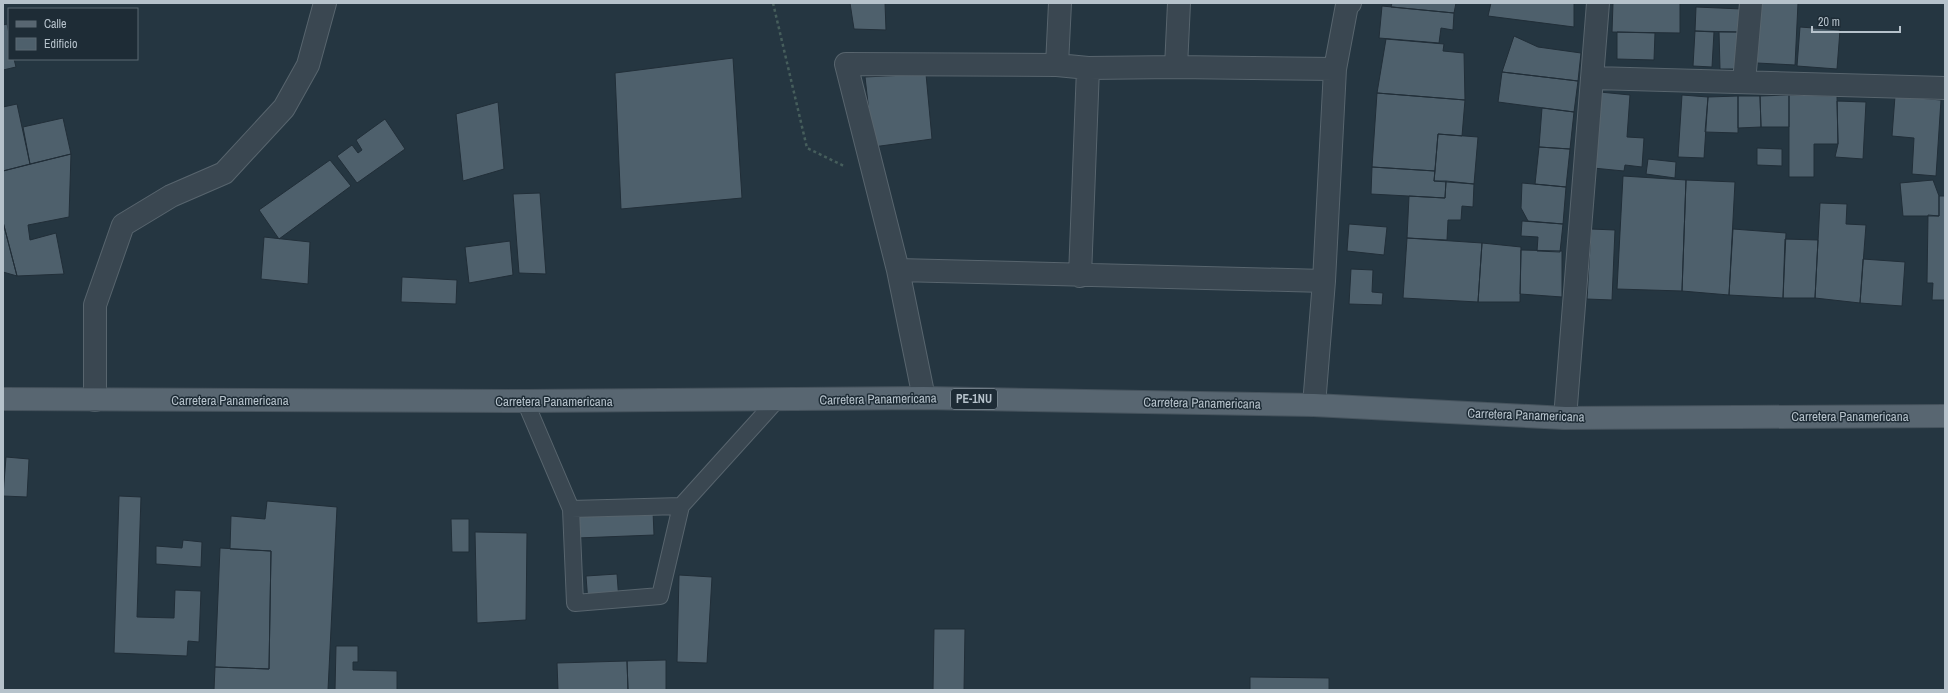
<svg xmlns="http://www.w3.org/2000/svg" width="1948" height="693" font-family="'Archivo Narrow',sans-serif">
<style>
.building{fill:#4e606c;stroke:#212e38}
.lines{fill:none;stroke-linecap:round;stroke-linejoin:round}
.service-casing{stroke:#58656e;stroke-width:18}
.minor-casing{stroke:#58656e;stroke-width:24}
.primary-casing{stroke:#46535d;stroke-width:24}
.path{stroke:#465e5c;stroke-width:2.5;stroke-dasharray:3 3;stroke-linecap:butt}
.service{stroke:#3a4751;stroke-width:16}
.minor{stroke:#3a4751;stroke-width:22}
.primary{stroke:#586671;stroke-width:22}
.labels{text-anchor:middle;dominant-baseline:central;stroke-width:3;stroke-linejoin:round;paint-order:stroke}
.shield{fill:#1e2c36;stroke:#88959e;stroke-width:1}
.shield-label{font-size:12px;font-weight:bold;fill:#b6c2cb}
.street-label{font-size:13px;fill:#b6c2cb;stroke:#1e2c36}
</style>
<rect width="100%" height="100%" fill="#253641"/>
<path class="building" d="M 850,3 L 885,3 L 886,30 L 854,29 Z
M 1392,3 L 1456,3 L 1454,13 L 1391,7 Z
M 1491,3 L 1574,3 L 1574,27 L 1488,16 Z
M 1613,3 L 1680,3 L 1680,33 L 1612,32 Z
M 1760,3 L 1798,3 L 1795,65 L 1757,63 Z
M 1382,6 L 1454,13 L 1453,30 L 1441,28 L 1439,43 L 1379,38 Z
M 1696,7 L 1742,9 L 1738,32 L 1695,31 Z
M 7,24 L 9,34 L 9,59 L 14,59 L 16,67 L 3,70 L 3,25 Z
M 1800,27 L 1840,30 L 1837,69 L 1797,66 Z
M 1695,31 L 1714,32 L 1712,67 L 1693,66 Z
M 1617,32 L 1655,33 L 1654,60 L 1617,59 Z
M 1719,32 L 1738,32 L 1738,69 L 1720,69 Z
M 1514,36 L 1538,47 L 1581,53 L 1578,81 L 1502,72 Z
M 1386,39 L 1444,44 L 1443,51 L 1464,53 L 1465,100 L 1377,93 Z
M 733,58 L 742,198 L 621,209 L 615,73 Z
M 1502,72 L 1578,81 L 1574,112 L 1498,102 Z
M 926,74 L 932,139 L 873,147 L 865,77 Z
M 1600,92 L 1630,95 L 1627,137 L 1644,138 L 1642,167 L 1625,165 L 1624,171 L 1593,168 Z
M 1377,93 L 1465,100 L 1462,136 L 1438,134 L 1435,171 L 1372,167 Z
M 1682,95 L 1708,97 L 1704,158 L 1678,157 Z
M 1789,95 L 1837,96 L 1838,144 L 1814,144 L 1814,177 L 1789,177 Z
M 1789,95 L 1789,127 L 1761,127 L 1760,96 Z
M 1738,96 L 1760,96 L 1761,127 L 1738,128 Z
M 1738,96 L 1738,133 L 1705,132 L 1708,97 Z
M 1895,96 L 1941,100 L 1936,176 L 1912,174 L 1914,138 L 1892,136 Z
M 1837,101 L 1866,102 L 1863,159 L 1835,157 L 1838,144 Z
M 498,102 L 504,169 L 463,181 L 456,114 Z
M 17,104 L 30,164 L 3,171 L 3,107 Z
M 1542,108 L 1574,112 L 1570,149 L 1539,147 Z
M 63,118 L 71,154 L 30,164 L 23,127 Z
M 385,119 L 405,149 L 357,183 L 337,156 L 352,145 L 358,153 L 362,150 L 356,140 Z
M 1438,134 L 1478,137 L 1474,184 L 1434,181 Z
M 1539,147 L 1570,149 L 1566,187 L 1535,184 Z
M 1757,148 L 1782,149 L 1782,166 L 1757,165 Z
M 71,154 L 69,217 L 28,225 L 30,240 L 56,233 L 64,274 L 17,276 L 3,222 L 3,171 Z
M 1648,159 L 1676,162 L 1675,178 L 1646,174 Z
M 330,160 L 351,186 L 279,239 L 259,210 Z
M 1372,167 L 1435,171 L 1434,181 L 1446,181 L 1445,198 L 1371,194 Z
M 1623,176 L 1686,180 L 1682,291 L 1617,289 Z
M 1686,180 L 1735,182 L 1729,295 L 1682,291 Z
M 1933,180 L 1939,196 L 1939,216 L 1903,216 L 1900,183 Z
M 1446,181 L 1474,184 L 1473,207 L 1462,206 L 1461,220 L 1448,220 L 1447,240 L 1407,238 L 1409,196 L 1445,198 Z
M 1522,183 L 1566,187 L 1563,224 L 1528,221 L 1521,208 Z
M 540,193 L 546,274 L 519,273 L 513,194 Z
M 1939,196 L 1945,196 L 1945,300 L 1932,300 L 1933,283 L 1927,283 L 1928,215 L 1939,216 Z
M 1820,203 L 1847,204 L 1846,224 L 1866,225 L 1860,303 L 1815,298 Z
M 1522,221 L 1563,224 L 1560,252 L 1537,251 L 1538,237 L 1521,236 Z
M 3,222 L 17,276 L 3,272 Z
M 1349,224 L 1387,227 L 1384,255 L 1347,251 Z
M 1591,229 L 1615,230 L 1612,300 L 1587,299 Z
M 1733,229 L 1786,233 L 1783,298 L 1729,295 Z
M 264,237 L 310,242 L 308,284 L 261,279 Z
M 1407,238 L 1482,243 L 1478,302 L 1403,298 Z
M 1785,239 L 1818,240 L 1815,298 L 1783,298 Z
M 510,241 L 513,275 L 469,283 L 465,247 Z
M 1482,243 L 1521,247 L 1520,302 L 1478,302 Z
M 1521,250 L 1562,251 L 1562,297 L 1520,294 Z
M 1863,259 L 1905,262 L 1902,306 L 1860,303 Z
M 1351,269 L 1373,270 L 1372,292 L 1383,293 L 1382,305 L 1349,304 Z
M 402,277 L 457,280 L 456,304 L 401,302 Z
M 6,457 L 29,459 L 27,497 L 3,496 Z
M 119,496 L 141,497 L 137,617 L 174,618 L 175,590 L 201,591 L 199,642 L 188,641 L 187,656 L 114,653 Z
M 267,501 L 337,507 L 328,690 L 214,690 L 215,667 L 269,669 L 271,551 L 230,549 L 231,516 L 265,519 Z
M 653,511 L 654,535 L 577,538 L 576,515 Z
M 451,519 L 469,519 L 469,552 L 452,552 Z
M 475,532 L 527,533 L 526,620 L 477,623 Z
M 183,540 L 202,542 L 201,567 L 156,564 L 156,546 L 182,548 Z
M 220,548 L 271,551 L 269,669 L 215,667 Z
M 617,574 L 619,601 L 588,603 L 586,576 Z
M 679,575 L 712,577 L 707,663 L 677,662 Z
M 934,629 L 965,629 L 964,690 L 933,690 Z
M 336,646 L 358,646 L 358,662 L 353,662 L 353,670 L 397,671 L 397,690 L 335,690 Z
M 666,660 L 666,690 L 628,690 L 627,661 Z
M 627,661 L 628,690 L 558,690 L 557,663 Z
M 1250,677 L 1329,678 L 1329,690 L 1250,690 Z"/>
<g class="lines">
<g class="service-casing">
<path id="service" d="M 525,401 L 571,509 L 681,506 L 776,401
M 571,509 L 575,603 L 660,596 L 681,506"/>
</g>
<g class="minor-casing">
<path id="minor" d="M 1057,65 L 1060,3
M 1176,67 L 1179,3
M 1594,78 L 1945,88
M 1744,82 L 1751,3
M 898,270 L 1324,281
M 1080,276 L 1088,68
M 924,398 L 898,270 L 846,64 L 1057,65 L 1088,68 L 1176,67 L 1335,69
M 95,400 L 95,305 L 123,225 L 171,196 L 224,173 L 284,108 L 308,65 L 325,3
M 1314,405 L 1324,281 L 1335,69 L 1347,5 L 1350,3
M 1565,418 L 1598,3"/>
</g>
<g class="primary-casing">
<path id="primary" d="M 3,399 L 525,401 L 924,398 L 1314,405 L 1565,418 L 1945,416"/>
</g>
<path class="path" d="M 773,3 L 807,148 L 844,166"/>
<use href="#service" class="service"/>
<use href="#minor" class="minor"/>
<use href="#primary" class="primary"/>
</g>
<g class="labels">
<rect class="shield" x="951" y="389" width="46" height="20" rx="3"/>
<g class="shield-label">
<text x="974" y="399">PE-1NU</text>
</g>
<g class="street-label">
<text transform="translate(878 399) rotate(-1)">Carretera Panamericana</text>
<text x="230" y="400">Carretera Panamericana</text>
<text x="554" y="401">Carretera Panamericana</text>
<text transform="translate(1202 403) rotate(1)">Carretera Panamericana</text>
<text transform="translate(1526 415) rotate(2)">Carretera Panamericana</text>
<text x="1850" y="416">Carretera Panamericana</text>
</g>
</g>
<rect width="1948" height="693" fill="none" stroke="#b6c2cb" stroke-width="8"/>
<rect x="8" y="8" width="130" height="52" fill="#1e2c36" stroke="#5b6872"/>
<rect x="16" y="21" width="20" height="6" fill="#586671" stroke="#5b6872"/>
<text x="44" y="28" font-size="12" fill="#b6c2cb">Calle</text>
<rect x="16" y="38" width="20" height="12" fill="#4e606c" stroke="#5b6872"/>
<text x="44" y="48" font-size="12" fill="#b6c2cb">Edificio</text>
<path d="M1812 26v6h88v-6" fill="none" stroke="#b6c2cb" stroke-width="2"/>
<text x="1818" y="26" font-size="12" fill="#b6c2cb" stroke="#1e2c36" stroke-width="3" paint-order="stroke">20 m</text>
</svg>
